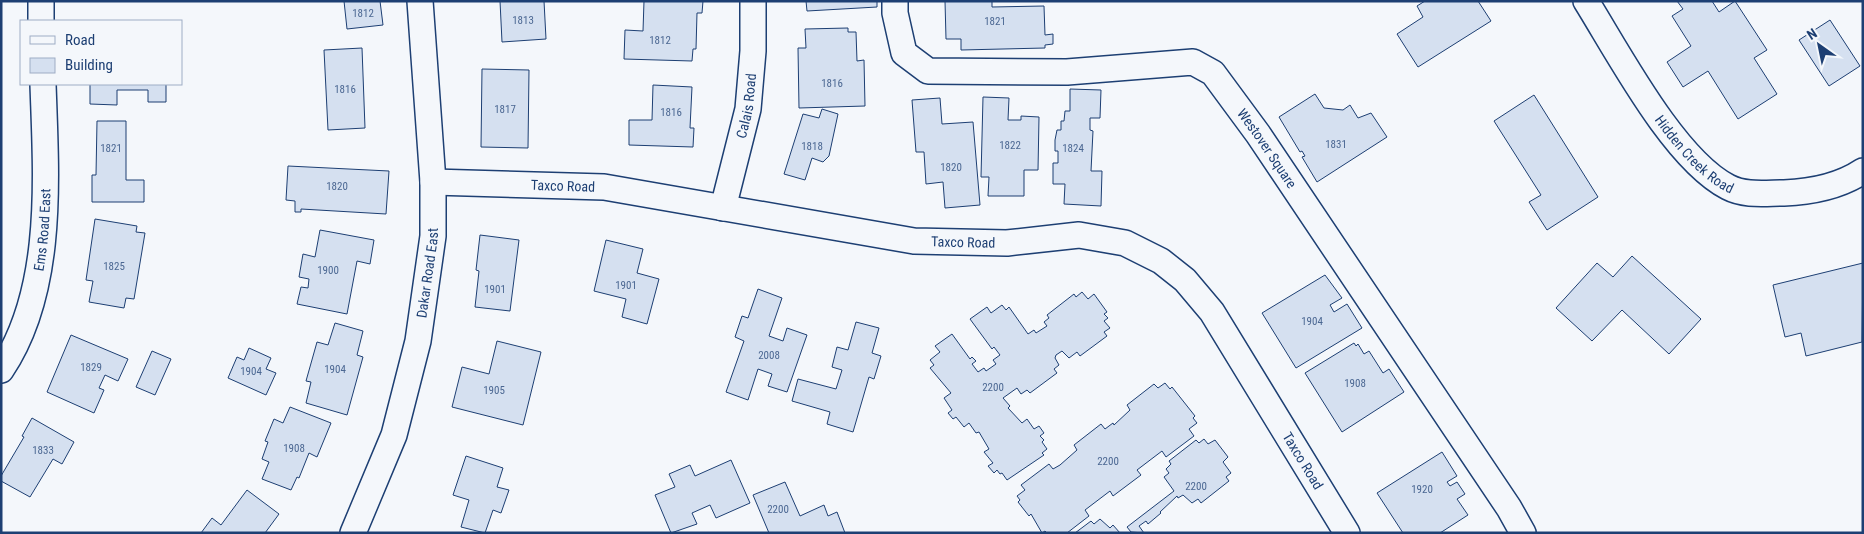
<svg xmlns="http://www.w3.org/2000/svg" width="1864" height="534" font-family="'Roboto Condensed',sans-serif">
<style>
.building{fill:#d5e0f0;stroke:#1d3f73}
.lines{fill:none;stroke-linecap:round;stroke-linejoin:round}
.minor-casing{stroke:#1d3f73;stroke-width:28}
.minor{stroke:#f4f7fb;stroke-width:25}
.labels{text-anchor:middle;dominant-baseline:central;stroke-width:4;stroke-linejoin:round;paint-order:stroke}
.number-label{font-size:11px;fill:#4b6792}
.street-label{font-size:14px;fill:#1d3f73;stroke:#f4f7fb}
</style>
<rect width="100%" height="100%" fill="#f4f7fb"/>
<path class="building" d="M 344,1 L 380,1 L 383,25 L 347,29 Z
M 500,1 L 544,1 L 546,39 L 502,42 Z
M 644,1 L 703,1 L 702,13 L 697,13 L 696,49 L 693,49 L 692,61 L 624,59 L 625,30 L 643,31 Z
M 806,1 L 877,1 L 877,7 L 807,11 Z
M 945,1 L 992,1 L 992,7 L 1044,6 L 1045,35 L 1053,34 L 1053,44 L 1045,45 L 1045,48 L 961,50 L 961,39 L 946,39 Z
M 1425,1 L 1478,1 L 1491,21 L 1418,67 L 1397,34 L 1423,17 L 1417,6 Z
M 1677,1 L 1712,1 L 1719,12 L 1735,1 L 1767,50 L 1754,58 L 1777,94 L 1738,119 L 1708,71 L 1683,87 L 1667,62 L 1691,46 L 1672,16 L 1683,9 Z
M 1830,20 L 1860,66 L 1829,86 L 1799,40 Z
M 848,28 L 848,32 L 856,32 L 857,61 L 864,60 L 865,106 L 799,108 L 798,48 L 806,48 L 805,29 Z
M 362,48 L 365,128 L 328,130 L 324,50 Z
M 482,69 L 529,70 L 528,148 L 481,147 Z
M 90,84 L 166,84 L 166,102 L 148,102 L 148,90 L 117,90 L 117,105 L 90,104 Z
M 653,85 L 692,87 L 690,128 L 694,128 L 693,147 L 629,145 L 629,120 L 652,120 Z
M 1070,89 L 1101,90 L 1100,118 L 1090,118 L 1090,130 L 1093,131 L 1091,171 L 1102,171 L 1101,206 L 1064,204 L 1065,184 L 1053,184 L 1053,163 L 1058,163 L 1058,151 L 1055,151 L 1055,140 L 1057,130 L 1061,130 L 1061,121 L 1064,121 L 1065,111 L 1070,111 Z
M 1315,94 L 1324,108 L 1343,110 L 1350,105 L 1358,118 L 1371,113 L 1387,137 L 1317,182 L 1302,157 L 1305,156 L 1302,151 L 1300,152 L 1279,117 Z
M 1534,95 L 1598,197 L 1547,230 L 1529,202 L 1541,195 L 1494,121 Z
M 983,97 L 1009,98 L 1008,120 L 1021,120 L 1021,116 L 1039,117 L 1038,170 L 1024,170 L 1024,196 L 988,196 L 989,177 L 981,177 Z
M 940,98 L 942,124 L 973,122 L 980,205 L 945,208 L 943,182 L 926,184 L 924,152 L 916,152 L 912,100 Z
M 822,109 L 838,114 L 829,156 L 823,162 L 812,158 L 805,180 L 784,174 L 803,114 L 819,118 Z
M 97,121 L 126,121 L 126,180 L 144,180 L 144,202 L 92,202 L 92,175 L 96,175 Z
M 288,166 L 389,171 L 386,214 L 301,209 L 301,212 L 295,212 L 295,201 L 286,200 Z
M 95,219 L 137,226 L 136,232 L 145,233 L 134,299 L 126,298 L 124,308 L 89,302 L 93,281 L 86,280 Z
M 320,230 L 374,240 L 370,264 L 357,261 L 347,314 L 297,304 L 301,287 L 308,288 L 309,279 L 299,277 L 303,254 L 315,257 Z
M 480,235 L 519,240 L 510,311 L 475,307 L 479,271 L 476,270 Z
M 606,240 L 643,249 L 637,273 L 659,279 L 647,324 L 622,317 L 626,299 L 594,291 Z
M 1632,256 L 1701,319 L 1669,354 L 1622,310 L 1592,341 L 1556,308 L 1597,263 L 1613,277 Z
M 1863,263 L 1862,342 L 1806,356 L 1801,333 L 1785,337 L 1773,285 Z
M 1325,275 L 1342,298 L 1330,305 L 1334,312 L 1347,304 L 1362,328 L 1296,368 L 1262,313 Z
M 758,289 L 782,298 L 769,336 L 783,341 L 787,328 L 807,335 L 787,392 L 768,386 L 772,374 L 758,369 L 748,400 L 726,392 L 744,341 L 735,337 L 742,316 L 748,318 Z
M 1082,292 L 1088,299 L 1094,294 L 1107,312 L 1104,314 L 1108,318 L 1104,321 L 1110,328 L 1104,332 L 1107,336 L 1080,356 L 1077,352 L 1069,358 L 1062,351 L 1056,355 L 1055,358 L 1059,365 L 1054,369 L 1057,373 L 1030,393 L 1027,390 L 1021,394 L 1017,388 L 1003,398 L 1010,406 L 1008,408 L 1022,423 L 1027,419 L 1034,429 L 1039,426 L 1044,433 L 1040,436 L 1044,440 L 1042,442 L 1047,449 L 1042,453 L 1044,455 L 1007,480 L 1002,473 L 1000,474 L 997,470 L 994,473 L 988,466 L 993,463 L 984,452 L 989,449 L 979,432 L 976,433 L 969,423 L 964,427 L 956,417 L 953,419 L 948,413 L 952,410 L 944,398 L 951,393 L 930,368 L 934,365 L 930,360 L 940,352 L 935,346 L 952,334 L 970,359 L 972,357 L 976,361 L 972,364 L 978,372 L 984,368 L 986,371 L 996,364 L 993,360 L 1000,355 L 994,347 L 992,349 L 970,319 L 987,307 L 991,313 L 1002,305 L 1006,310 L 1009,307 L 1028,334 L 1034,330 L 1036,333 L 1047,326 L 1044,322 L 1049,318 L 1047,315 L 1074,294 L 1076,297 Z
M 856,322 L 879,328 L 872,353 L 881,356 L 874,379 L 869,377 L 853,432 L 827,424 L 830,412 L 792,401 L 798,379 L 836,389 L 842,370 L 832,367 L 837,347 L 848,350 Z
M 335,323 L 363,331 L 357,355 L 363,357 L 347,415 L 306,403 L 311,382 L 306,381 L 317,342 L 328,345 Z
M 71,335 L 128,359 L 118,381 L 105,375 L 99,388 L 104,390 L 94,413 L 47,392 Z
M 497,341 L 541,352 L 523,425 L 452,407 L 462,367 L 489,374 Z
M 1354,343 L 1356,346 L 1358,344 L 1364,354 L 1369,351 L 1383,373 L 1389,369 L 1404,392 L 1342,432 L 1305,373 Z
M 249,348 L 271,358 L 266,369 L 276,373 L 266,395 L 228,378 L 237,357 L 244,360 Z
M 152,351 L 171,359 L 155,395 L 136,387 Z
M 1165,383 L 1170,389 L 1172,387 L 1195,416 L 1193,418 L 1197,423 L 1189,429 L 1194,436 L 1166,457 L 1162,451 L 1137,470 L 1141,475 L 1113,496 L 1110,491 L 1085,510 L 1089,516 L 1067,533 L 1047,533 L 1045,531 L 1042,533 L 1031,514 L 1029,516 L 1018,502 L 1020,500 L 1017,496 L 1025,490 L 1021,485 L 1049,464 L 1053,469 L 1060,465 L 1077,450 L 1074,445 L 1101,424 L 1105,429 L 1113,423 L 1114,425 L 1130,410 L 1127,405 L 1154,384 L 1158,388 Z
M 290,407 L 331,423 L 317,457 L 309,453 L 299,478 L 297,477 L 291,490 L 262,479 L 269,462 L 262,459 L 268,442 L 265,441 L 274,419 L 283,423 Z
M 32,418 L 74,442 L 62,464 L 53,459 L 30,497 L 1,481 L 1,476 L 24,437 L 22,436 Z
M 1204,439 L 1208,444 L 1215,440 L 1228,457 L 1223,462 L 1231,473 L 1226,477 L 1229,481 L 1201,503 L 1198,499 L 1192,503 L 1183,495 L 1178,498 L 1177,496 L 1160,512 L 1161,513 L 1148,524 L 1146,521 L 1139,526 L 1144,533 L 1131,532 L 1127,527 L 1174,491 L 1164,477 L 1169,473 L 1166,469 L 1171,464 L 1169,461 L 1196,440 L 1199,443 Z
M 1442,452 L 1457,476 L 1447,482 L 1450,486 L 1457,482 L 1465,494 L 1457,499 L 1468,515 L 1440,533 L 1403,533 L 1377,493 Z
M 466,456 L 503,468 L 497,487 L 509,490 L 501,513 L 493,510 L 485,533 L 461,527 L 469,500 L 453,495 Z
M 731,460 L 750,503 L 716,518 L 710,505 L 692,513 L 697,524 L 671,533 L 655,495 L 675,487 L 669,474 L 690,465 L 695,476 Z
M 785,482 L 800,516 L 824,505 L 828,516 L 837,512 L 845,533 L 769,533 L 753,495 Z
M 247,490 L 279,514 L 265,533 L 201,533 L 212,518 L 221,525 Z
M 1100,519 L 1110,528 L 1113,525 L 1120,533 L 1075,533 L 1091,521 L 1094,524 Z"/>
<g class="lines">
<g class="minor-casing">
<g id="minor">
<path d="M 41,1 L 41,21"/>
<path id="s1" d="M 895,1 L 895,13 L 904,53 L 928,71 L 1067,72 L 1193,62 L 1213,73 L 1258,134 L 1509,508 L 1523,533"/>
<path id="s2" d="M 1586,1 C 1619,54 1674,159 1728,187 C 1745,196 1765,193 1784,193 C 1812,192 1839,187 1863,171"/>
<path id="s3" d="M 433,182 L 604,187 L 914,241 L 1007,243 L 1079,235 L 1125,243 L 1161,261 L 1185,280 L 1212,312 L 1347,533"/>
<path id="s4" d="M 723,208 L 748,109 L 753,51 L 753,1"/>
<path id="s5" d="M 1,370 C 55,290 46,176 43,84"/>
<path id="s6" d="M 353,533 L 394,435 L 418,341 L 433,236 L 433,182 L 420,1"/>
</g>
</g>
<use href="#minor" class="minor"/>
</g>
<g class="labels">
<g class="number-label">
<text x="363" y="13">1812</text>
<text x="523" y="20">1813</text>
<text x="995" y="21">1821</text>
<text x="660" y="40">1812</text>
<text x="832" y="83">1816</text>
<text x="345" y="89">1816</text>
<text x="505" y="109">1817</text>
<text x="671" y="112">1816</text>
<text x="1336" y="144">1831</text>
<text x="1010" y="145">1822</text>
<text x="812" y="146">1818</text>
<text x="111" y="148">1821</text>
<text x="1073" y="148">1824</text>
<text x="951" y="167">1820</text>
<text x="337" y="186">1820</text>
<text x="114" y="266">1825</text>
<text x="328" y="270">1900</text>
<text x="626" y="285">1901</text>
<text x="495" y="289">1901</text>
<text x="1312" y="321">1904</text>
<text x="769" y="355">2008</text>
<text x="91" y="367">1829</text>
<text x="335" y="369">1904</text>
<text x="251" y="371">1904</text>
<text x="1355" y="383">1908</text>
<text x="993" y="387">2200</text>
<text x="494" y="390">1905</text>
<text x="294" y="448">1908</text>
<text x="43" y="450">1833</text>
<text x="1108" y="461">2200</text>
<text x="1196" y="486">2200</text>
<text x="1422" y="489">1920</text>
<text x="778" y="509">2200</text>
</g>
<g class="street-label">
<text stroke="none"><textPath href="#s4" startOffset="105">Calais Road</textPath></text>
<text stroke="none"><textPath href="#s1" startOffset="464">Westover Square</textPath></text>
<text stroke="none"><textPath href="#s2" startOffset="189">Hidden Creek Road</textPath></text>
<text stroke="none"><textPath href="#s3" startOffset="130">Taxco Road</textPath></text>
<text stroke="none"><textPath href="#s5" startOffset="148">Ems Road East</textPath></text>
<text stroke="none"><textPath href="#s3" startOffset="535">Taxco Road</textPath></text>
<text stroke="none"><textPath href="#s6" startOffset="272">Dakar Road East</textPath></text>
<text stroke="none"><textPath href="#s3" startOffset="985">Taxco Road</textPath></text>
</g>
</g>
<rect width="1864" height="534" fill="none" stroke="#1d3f73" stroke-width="5"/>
<rect x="20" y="20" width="162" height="65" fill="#f4f7fb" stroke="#9eadc5"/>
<rect x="30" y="36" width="25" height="8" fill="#f4f7fb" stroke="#9eadc5"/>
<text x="65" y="45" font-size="15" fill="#1d3f73">Road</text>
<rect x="30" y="58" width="25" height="15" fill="#d5e0f0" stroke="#9eadc5"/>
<text x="65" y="70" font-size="15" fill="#1d3f73">Building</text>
<g transform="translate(1819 45) rotate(327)" stroke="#f4f7fb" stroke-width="4" paint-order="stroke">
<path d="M0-4L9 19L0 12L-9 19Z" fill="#1d3f73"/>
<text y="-8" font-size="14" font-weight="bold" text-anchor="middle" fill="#1d3f73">N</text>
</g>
</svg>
